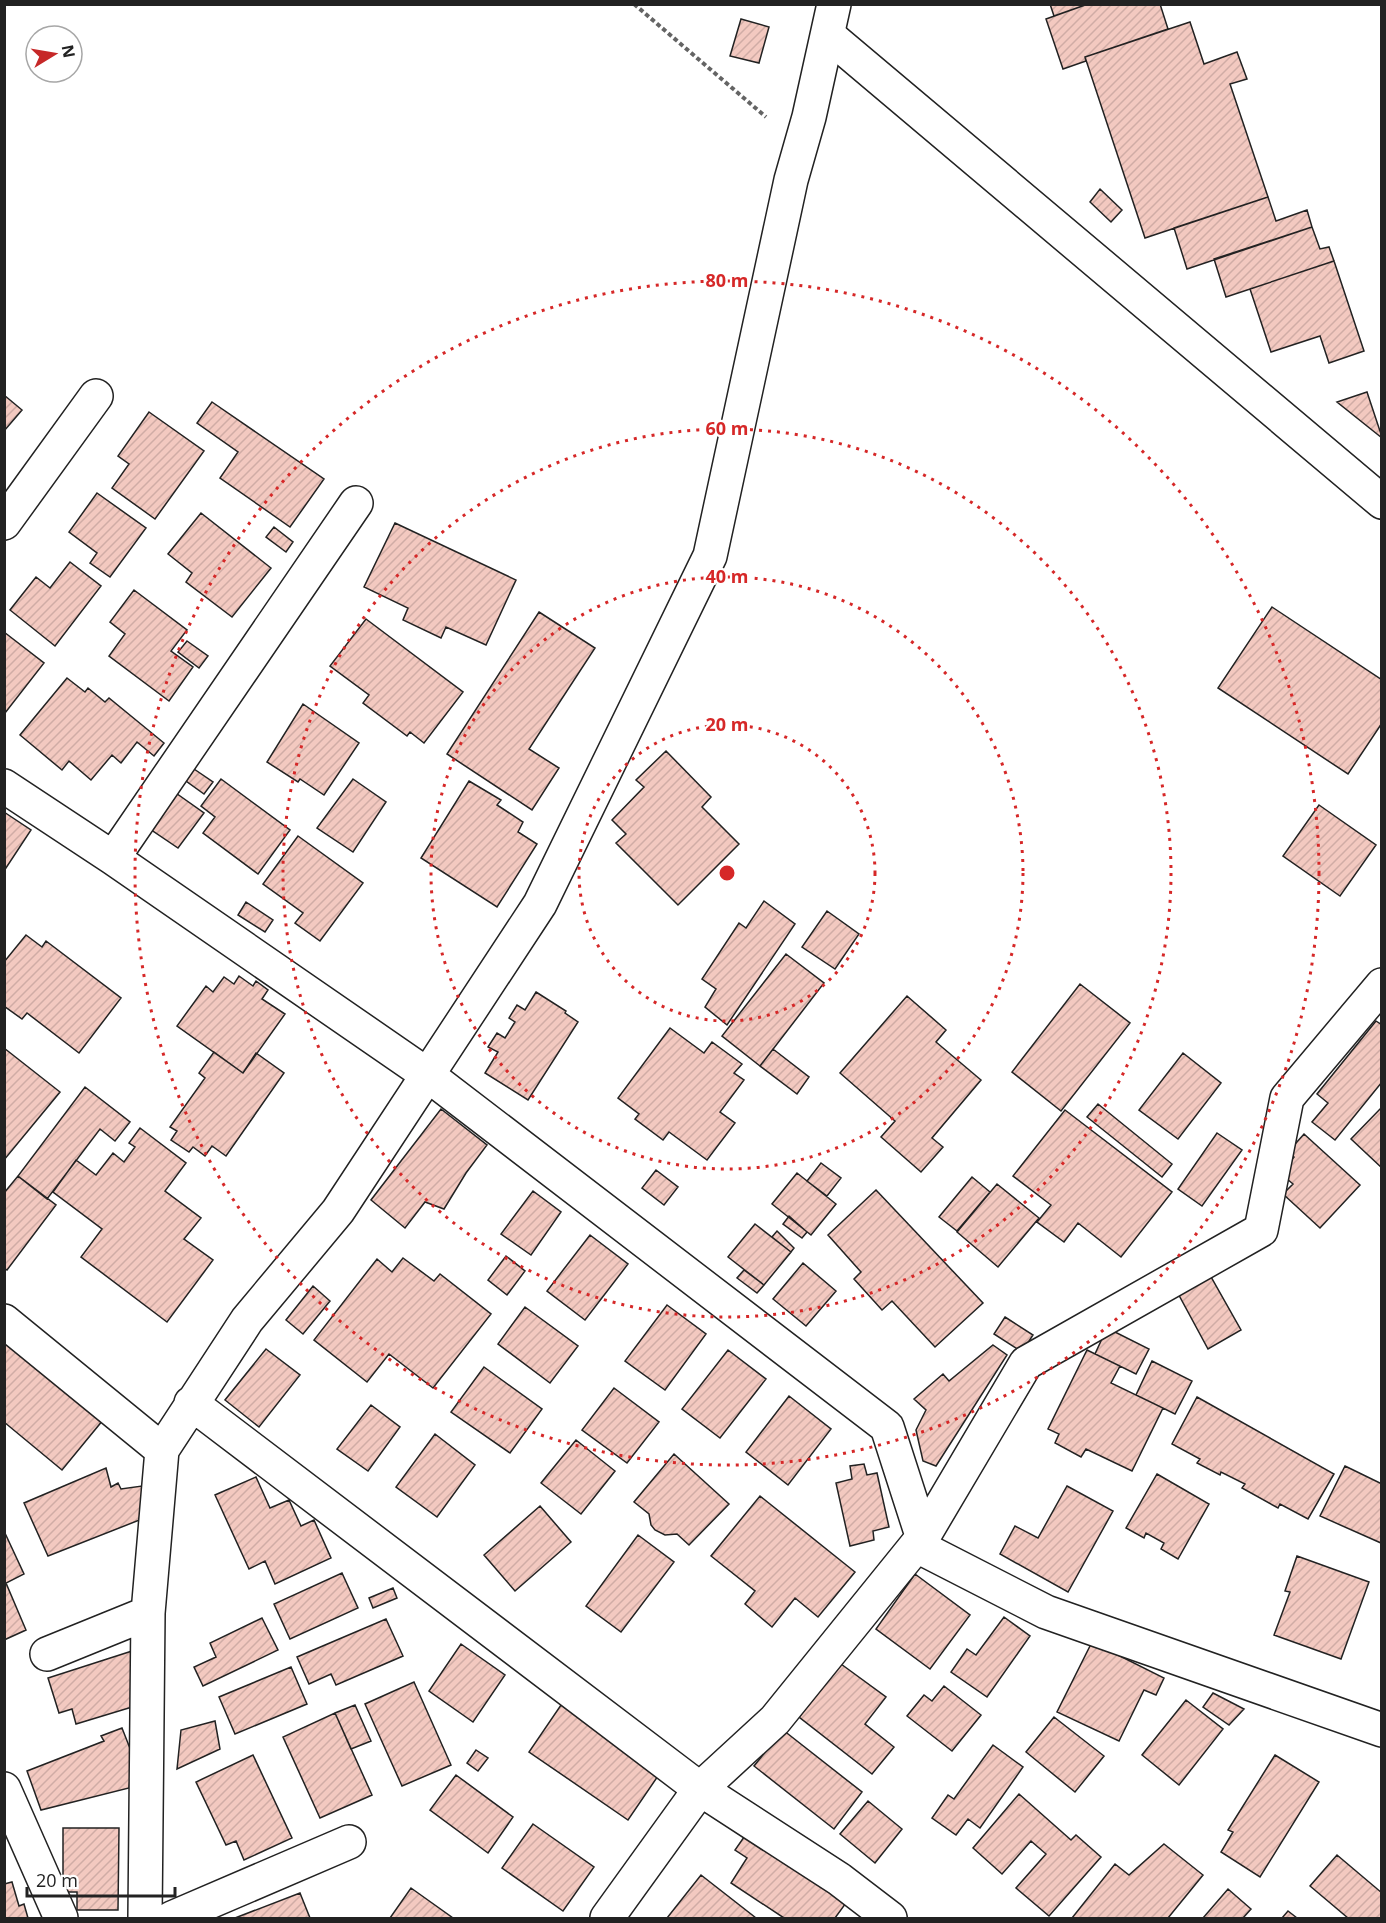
<svg xmlns="http://www.w3.org/2000/svg" width="1386" height="1923" font-family="'Open Sans',sans-serif">
<style>
.building{fill:url(#building-hatch);stroke:#222;stroke-width:1.5}
.lines{fill:none;stroke-linecap:round;stroke-linejoin:round}
.street-casing{stroke:#222;stroke-width:36}
.secondary-casing{stroke:#222;stroke-width:36}
.path{stroke:#646464;stroke-width:4;stroke-dasharray:4.5 3;stroke-linecap:butt}
.street{stroke:#fff;stroke-width:33}
.secondary{stroke:#fff;stroke-width:33}
.ring{fill:none;stroke:#d62828;stroke-width:3;stroke-dasharray:3 6}
.centre{fill:#d62828;stroke:#fff;stroke-width:3}
.ring-label{font-size:18px;text-anchor:middle;font-weight:bold;fill:#d62828;stroke:#fff;stroke-width:4.5;stroke-linejoin:round;paint-order:stroke}
</style>
<defs>
<pattern id="building-hatch" width="6" height="6" patternUnits="userSpaceOnUse" patternTransform="scale(1.5)"><rect width="6" height="6" fill="#f3c9c0"/><path d="M-1 1l2-2M0 6l6-6M5 7l2-2" fill="none" stroke="#d0aca5"/></pattern>
</defs>
<rect width="100%" height="100%" fill="#fff"/>
<path class="building" d="M 1050,4 L 1088,4 L 1054,16 Z
M 1088,4 L 1160,4 L 1168,29 L 1085,57 L 1086,61 L 1063,69 L 1046,19 Z
M 741,19 L 769,27 L 759,63 L 730,56 Z
M 1190,22 L 1204,64 L 1237,52 L 1247,79 L 1230,84 L 1268,197 L 1145,238 L 1085,57 Z
M 1100,189 L 1122,210 L 1111,222 L 1090,202 Z
M 1268,197 L 1276,221 L 1307,210 L 1312,227 L 1187,269 L 1174,228 Z
M 1312,227 L 1320,249 L 1329,247 L 1334,261 L 1226,297 L 1214,259 Z
M 1334,261 L 1364,351 L 1329,363 L 1320,336 L 1271,352 L 1250,289 Z
M 1367,392 L 1382,437 L 1382,438 L 1337,402 Z
M 4,395 L 22,410 L 4,431 Z
M 212,402 L 324,479 L 290,527 L 220,478 L 238,452 L 197,423 Z
M 149,412 L 204,451 L 155,519 L 112,488 L 129,464 L 118,456 Z
M 97,493 L 146,528 L 110,577 L 90,563 L 97,553 L 69,532 Z
M 201,513 L 271,568 L 232,617 L 186,582 L 192,573 L 168,554 Z
M 395,523 L 516,580 L 486,645 L 446,627 L 441,638 L 403,620 L 408,608 L 364,587 Z
M 274,527 L 293,542 L 286,552 L 266,537 Z
M 70,562 L 101,586 L 55,646 L 10,610 L 36,577 L 50,588 Z
M 134,590 L 187,630 L 171,651 L 193,667 L 169,701 L 109,656 L 125,634 L 110,622 Z
M 1272,607 L 1382,680 L 1382,723 L 1348,774 L 1218,688 Z
M 539,612 L 595,648 L 529,749 L 559,768 L 532,810 L 447,754 Z
M 366,619 L 463,692 L 424,743 L 410,732 L 407,736 L 363,703 L 369,695 L 330,666 Z
M 4,632 L 44,663 L 5,713 L 4,713 Z
M 187,641 L 208,656 L 199,668 L 178,652 Z
M 67,678 L 85,692 L 88,688 L 105,702 L 109,698 L 164,743 L 154,756 L 137,742 L 121,763 L 112,755 L 91,780 L 69,761 L 62,770 L 20,735 Z
M 303,704 L 359,743 L 324,795 L 300,779 L 298,782 L 267,762 Z
M 666,751 L 711,797 L 702,807 L 739,844 L 678,905 L 616,843 L 626,834 L 612,820 L 644,787 L 636,780 Z
M 194,769 L 213,782 L 204,794 L 186,781 Z
M 221,779 L 290,830 L 258,874 L 203,833 L 215,817 L 201,806 Z
M 353,779 L 386,802 L 353,852 L 317,828 Z
M 469,781 L 501,800 L 497,805 L 523,822 L 518,832 L 537,844 L 497,907 L 421,858 Z
M 173,791 L 204,813 L 178,848 L 147,827 Z
M 1319,805 L 1376,845 L 1340,896 L 1283,856 Z
M 4,812 L 31,830 L 4,871 Z
M 298,836 L 363,883 L 320,941 L 295,923 L 303,913 L 263,884 Z
M 764,901 L 795,924 L 727,1025 L 705,1007 L 716,989 L 702,979 L 739,923 L 746,928 Z
M 246,902 L 273,920 L 265,932 L 238,915 Z
M 827,911 L 859,934 L 835,969 L 802,947 Z
M 26,935 L 42,947 L 46,941 L 121,998 L 79,1053 L 27,1013 L 22,1019 L 4,1006 L 4,962 Z
M 786,954 L 824,983 L 760,1066 L 722,1036 Z
M 239,976 L 253,986 L 256,981 L 268,990 L 262,999 L 285,1014 L 243,1073 L 177,1026 L 206,986 L 213,992 L 224,977 L 234,984 Z
M 1080,984 L 1130,1023 L 1061,1111 L 1012,1072 Z
M 536,992 L 566,1011 L 565,1013 L 578,1022 L 528,1100 L 485,1073 L 498,1052 L 488,1047 L 497,1033 L 505,1038 L 515,1022 L 509,1018 L 517,1005 L 525,1010 Z
M 907,996 L 946,1030 L 936,1042 L 981,1080 L 932,1138 L 943,1147 L 921,1172 L 881,1137 L 895,1121 L 840,1073 Z
M 1376,1021 L 1382,1025 L 1382,1082 L 1335,1140 L 1312,1122 L 1328,1103 L 1317,1094 Z
M 670,1028 L 704,1053 L 712,1042 L 742,1064 L 734,1073 L 744,1080 L 720,1112 L 735,1123 L 707,1160 L 669,1132 L 663,1140 L 635,1119 L 639,1114 L 618,1098 Z
M 4,1048 L 60,1092 L 4,1160 Z
M 773,1049 L 809,1077 L 797,1094 L 760,1066 Z
M 214,1052 L 243,1073 L 256,1053 L 284,1073 L 226,1156 L 212,1146 L 205,1156 L 193,1147 L 189,1152 L 171,1140 L 177,1131 L 170,1127 L 205,1078 L 199,1073 Z
M 1183,1053 L 1221,1083 L 1178,1139 L 1139,1110 Z
M 85,1087 L 130,1122 L 115,1141 L 100,1129 L 47,1199 L 18,1176 Z
M 1098,1104 L 1172,1164 L 1162,1177 L 1087,1117 Z
M 1381,1108 L 1382,1109 L 1382,1168 L 1351,1139 Z
M 441,1109 L 487,1145 L 466,1173 L 444,1209 L 425,1202 L 405,1228 L 371,1200 Z
M 1065,1110 L 1172,1192 L 1121,1257 L 1078,1223 L 1064,1242 L 1037,1222 L 1051,1205 L 1013,1176 Z
M 140,1128 L 186,1163 L 165,1191 L 201,1218 L 184,1239 L 213,1260 L 167,1322 L 81,1257 L 102,1229 L 53,1192 L 76,1160 L 96,1175 L 113,1153 L 124,1162 L 135,1147 L 129,1143 Z
M 1217,1133 L 1242,1150 L 1202,1206 L 1178,1189 Z
M 1304,1134 L 1360,1185 L 1320,1228 L 1283,1194 L 1293,1184 L 1280,1173 L 1294,1157 L 1288,1152 Z
M 821,1163 L 841,1178 L 827,1196 L 807,1181 Z
M 656,1170 L 678,1187 L 664,1205 L 642,1188 Z
M 797,1173 L 836,1204 L 811,1235 L 772,1204 Z
M 18,1176 L 56,1205 L 7,1270 L 4,1268 L 4,1193 Z
M 972,1177 L 990,1192 L 957,1231 L 939,1217 Z
M 997,1184 L 1039,1218 L 998,1267 L 957,1232 Z
M 876,1190 L 983,1303 L 935,1347 L 892,1301 L 882,1310 L 854,1279 L 861,1272 L 828,1235 Z
M 533,1191 L 561,1212 L 531,1255 L 501,1234 Z
M 789,1216 L 807,1232 L 802,1238 L 783,1224 Z
M 755,1224 L 791,1252 L 764,1285 L 728,1257 Z
M 777,1231 L 794,1248 L 791,1252 L 772,1237 Z
M 590,1235 L 628,1264 L 585,1320 L 547,1291 Z
M 506,1256 L 525,1271 L 507,1295 L 488,1280 Z
M 403,1258 L 434,1281 L 440,1274 L 491,1314 L 433,1388 L 389,1354 L 367,1382 L 314,1340 L 377,1259 L 392,1272 Z
M 803,1263 L 836,1291 L 806,1326 L 773,1299 Z
M 1206,1268 L 1241,1330 L 1208,1349 L 1174,1286 Z
M 744,1270 L 764,1285 L 757,1293 L 737,1278 Z
M 313,1286 L 330,1301 L 303,1334 L 286,1320 Z
M 667,1305 L 706,1334 L 665,1390 L 625,1361 Z
M 525,1307 L 578,1346 L 550,1383 L 498,1344 Z
M 1005,1317 L 1033,1335 L 1022,1352 L 994,1334 Z
M 1107,1328 L 1149,1349 L 1136,1374 L 1095,1354 Z
M 7,1342 L 103,1420 L 62,1470 L 4,1422 L 4,1345 Z
M 993,1345 L 1007,1355 L 936,1466 L 923,1461 L 916,1430 L 926,1410 L 914,1399 L 943,1374 L 949,1381 Z
M 266,1349 L 300,1375 L 259,1427 L 225,1400 Z
M 728,1350 L 766,1379 L 720,1438 L 682,1409 Z
M 1087,1350 L 1120,1366 L 1111,1383 L 1163,1408 L 1132,1471 L 1086,1449 L 1081,1457 L 1055,1443 L 1059,1434 L 1048,1429 Z
M 1152,1361 L 1192,1381 L 1175,1414 L 1136,1395 Z
M 484,1367 L 542,1409 L 510,1453 L 451,1412 Z
M 614,1388 L 659,1422 L 627,1463 L 582,1430 Z
M 789,1396 L 831,1429 L 788,1485 L 746,1452 Z
M 1197,1397 L 1334,1474 L 1308,1519 L 1280,1504 L 1278,1508 L 1242,1488 L 1245,1484 L 1221,1472 L 1220,1475 L 1197,1463 L 1200,1459 L 1172,1444 Z
M 371,1405 L 400,1427 L 368,1471 L 337,1449 Z
M 435,1434 L 475,1465 L 437,1517 L 396,1487 Z
M 576,1440 L 615,1471 L 581,1514 L 541,1483 Z
M 674,1454 L 729,1504 L 689,1545 L 677,1534 L 665,1535 L 655,1530 L 651,1525 L 649,1514 L 634,1502 Z
M 864,1464 L 867,1475 L 877,1473 L 889,1527 L 873,1531 L 874,1540 L 850,1546 L 836,1483 L 852,1479 L 850,1466 Z
M 1345,1466 L 1382,1484 L 1381,1543 L 1320,1516 Z
M 106,1468 L 111,1487 L 118,1483 L 121,1489 L 142,1486 L 142,1519 L 48,1556 L 24,1503 Z
M 1157,1474 L 1209,1504 L 1178,1559 L 1161,1549 L 1164,1543 L 1146,1533 L 1144,1538 L 1126,1528 Z
M 256,1477 L 270,1508 L 289,1500 L 301,1526 L 314,1520 L 331,1558 L 275,1584 L 265,1561 L 249,1569 L 215,1495 Z
M 1067,1486 L 1113,1511 L 1068,1592 L 1000,1554 L 1015,1526 L 1038,1538 Z
M 760,1496 L 855,1572 L 818,1617 L 795,1598 L 772,1627 L 745,1604 L 755,1591 L 711,1556 Z
M 540,1506 L 571,1542 L 515,1591 L 484,1555 Z
M 4,1531 L 24,1574 L 6,1583 L 26,1630 L 4,1640 Z
M 638,1535 L 674,1562 L 621,1632 L 586,1606 Z
M 1297,1556 L 1369,1582 L 1341,1659 L 1274,1635 L 1290,1592 L 1285,1591 Z
M 342,1573 L 358,1608 L 290,1639 L 274,1604 Z
M 915,1574 L 970,1615 L 930,1669 L 876,1629 Z
M 393,1588 L 397,1598 L 373,1608 L 369,1598 Z
M 1004,1617 L 1030,1636 L 987,1697 L 951,1672 L 967,1649 L 976,1655 Z
M 262,1618 L 278,1650 L 203,1686 L 194,1667 L 216,1657 L 210,1643 Z
M 386,1619 L 403,1656 L 336,1685 L 331,1674 L 309,1684 L 297,1657 Z
M 1092,1642 L 1164,1678 L 1156,1695 L 1144,1690 L 1119,1741 L 1057,1712 Z
M 461,1644 L 505,1675 L 473,1722 L 429,1691 Z
M 132,1651 L 137,1667 L 131,1668 L 142,1704 L 76,1724 L 72,1709 L 59,1713 L 48,1678 Z
M 841,1664 L 886,1697 L 865,1724 L 894,1747 L 872,1774 L 799,1717 Z
M 291,1667 L 307,1704 L 235,1734 L 219,1697 Z
M 414,1682 L 451,1765 L 402,1786 L 365,1704 Z
M 944,1686 L 981,1715 L 952,1751 L 907,1716 L 924,1695 L 932,1701 Z
M 1213,1693 L 1244,1709 L 1229,1725 L 1203,1707 Z
M 1186,1700 L 1223,1729 L 1179,1785 L 1142,1755 Z
M 355,1705 L 371,1741 L 351,1749 L 335,1713 Z
M 561,1705 L 660,1773 L 628,1820 L 529,1752 Z
M 335,1713 L 372,1795 L 320,1818 L 283,1737 Z
M 1054,1717 L 1104,1756 L 1075,1792 L 1026,1752 Z
M 215,1721 L 220,1749 L 177,1769 L 181,1730 Z
M 122,1728 L 133,1756 L 129,1788 L 41,1810 L 27,1771 L 104,1741 L 101,1736 Z
M 783,1730 L 862,1792 L 834,1829 L 754,1766 Z
M 993,1745 L 1023,1767 L 980,1828 L 968,1819 L 956,1835 L 932,1818 L 948,1795 L 954,1799 Z
M 476,1750 L 488,1758 L 478,1771 L 467,1763 Z
M 253,1755 L 292,1838 L 244,1860 L 236,1841 L 226,1845 L 196,1782 Z
M 1275,1755 L 1319,1782 L 1260,1877 L 1221,1852 L 1233,1832 L 1228,1830 Z
M 456,1775 L 513,1817 L 488,1853 L 430,1810 Z
M 1019,1794 L 1071,1840 L 1076,1835 L 1101,1857 L 1049,1916 L 1016,1888 L 1046,1854 L 1031,1841 L 1002,1874 L 973,1848 Z
M 868,1801 L 902,1829 L 875,1863 L 840,1834 Z
M 533,1824 L 594,1867 L 563,1911 L 502,1868 Z
M 751,1827 L 846,1903 L 835,1918 L 784,1918 L 731,1883 L 747,1858 L 735,1850 Z
M 63,1828 L 119,1828 L 118,1910 L 77,1910 L 77,1892 L 63,1892 Z
M 1164,1844 L 1203,1875 L 1168,1918 L 1072,1918 L 1115,1864 L 1129,1875 Z
M 1337,1855 L 1382,1893 L 1382,1918 L 1348,1918 L 1310,1886 Z
M 701,1875 L 756,1918 L 667,1918 Z
M 12,1882 L 19,1906 L 24,1904 L 28,1918 L 4,1918 L 4,1884 Z
M 411,1888 L 453,1918 L 390,1918 Z
M 1228,1889 L 1251,1909 L 1243,1918 L 1203,1918 Z
M 300,1893 L 310,1918 L 235,1918 Z
M 1288,1911 L 1297,1918 L 1282,1918 Z"/>
<g class="lines">
<g class="street-casing">
<path id="street" d="M 4,523 L 96,396
M 4,786 L 113,858 L 429,1076 L 887,1427 L 927,1551 L 1046,1612 L 1382,1730
M 113,858 L 356,503
M 4,1321 L 162,1450
M 191,1403 L 700,1789 L 839,1879 L 890,1918
M 47,1654 L 148,1613
M 4,1789 L 61,1918
M 145,1918 L 148,1613 L 162,1450 L 247,1320 L 338,1211 L 540,904 L 710,556 L 791,180 L 809,117 L 834,4
M 172,1918 L 349,1842
M 607,1918 L 700,1789 L 775,1720 L 923,1537 L 1026,1363 L 1261,1230 L 1287,1098 L 1382,985"/>
</g>
<g class="secondary-casing">
<path id="secondary" d="M 828,35 L 1382,502"/>
</g>
<path class="path" d="M 634,4 L 766,117"/>
<use href="#street" class="street"/>
<use href="#secondary" class="secondary"/>
</g>
<g class="ring">
<circle cx="727" cy="873" r="148"/>
<circle cx="727" cy="873" r="296"/>
<circle cx="727" cy="873" r="444"/>
<circle cx="727" cy="873" r="592"/>
</g>
<circle cx="727" cy="873" r="9" class="centre"/>
<g class="ring-label">
<text x="727" y="287">80 m</text>
<text x="727" y="435">60 m</text>
<text x="727" y="583">40 m</text>
<text x="727" y="731">20 m</text>
</g>
<rect width="1386" height="1923" fill="none" stroke="#222222" stroke-width="12"/>
<g transform="translate(54 54) rotate(79)"><circle r="28" fill="#ffffff" stroke="#a7a7a7" stroke-width="1.5"/>
<path d="M0-4.5L10 22L0 15L-10 22Z" fill="#c62828"/>
<text y="-9" font-size="16" font-weight="bold" text-anchor="middle" fill="#222222">N</text>
</g>
<path d="M27 1887v9h148v-9" fill="none" stroke="#222222" stroke-width="3"/>
<text x="36" y="1887" font-size="18" fill="#222222" stroke="#ffffff" stroke-width="4.5" paint-order="stroke">20 m</text>
</svg>
